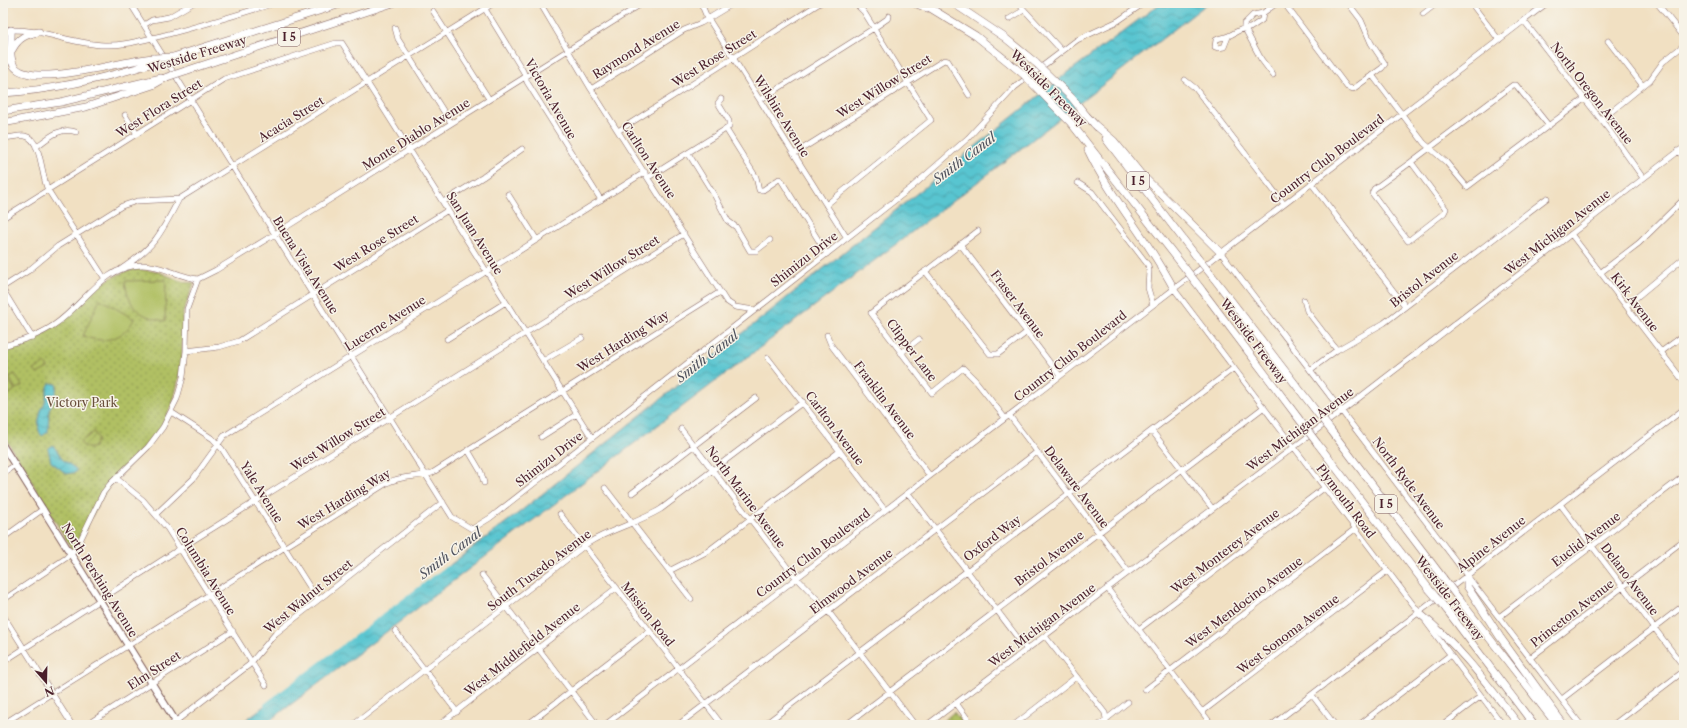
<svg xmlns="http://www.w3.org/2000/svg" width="1687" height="728" font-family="'Libre Caslon Text',serif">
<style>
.grass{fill:url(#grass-dots);stroke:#7d7047}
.garden{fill:url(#garden-furrows);stroke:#7d7047}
.pitch{fill:#b0c063;stroke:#7d7047}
.water{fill:url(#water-waves);stroke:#51727e}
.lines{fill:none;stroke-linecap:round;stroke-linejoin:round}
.canal{stroke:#58c5d0;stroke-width:4}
.minor-casing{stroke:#846360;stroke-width:6}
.major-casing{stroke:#846360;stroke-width:8}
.highway-casing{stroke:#846360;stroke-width:8}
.minor{stroke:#fff;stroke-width:5}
.major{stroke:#fff;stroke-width:6}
.highway{stroke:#fff;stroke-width:7}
.highway-bridge-casing{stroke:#846360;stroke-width:8;stroke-linecap:butt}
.highway-bridge{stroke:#fff;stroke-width:7}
.labels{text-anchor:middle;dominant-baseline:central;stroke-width:3;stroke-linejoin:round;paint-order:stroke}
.shield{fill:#f7f3e8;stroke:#7e5f64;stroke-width:1}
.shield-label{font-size:11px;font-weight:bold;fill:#4a1f2b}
.street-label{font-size:12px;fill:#4a1f2b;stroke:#f7f3e8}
.park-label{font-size:12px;fill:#694f3c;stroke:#f7f3e8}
.water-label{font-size:13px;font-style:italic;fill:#4e515d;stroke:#f7f3e8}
</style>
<defs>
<pattern id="grass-dots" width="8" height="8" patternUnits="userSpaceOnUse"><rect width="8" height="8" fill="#b0c063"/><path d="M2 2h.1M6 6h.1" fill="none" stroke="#919b52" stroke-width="1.8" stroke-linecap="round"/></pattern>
<pattern id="garden-furrows" width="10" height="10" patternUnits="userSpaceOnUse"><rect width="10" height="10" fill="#b0c063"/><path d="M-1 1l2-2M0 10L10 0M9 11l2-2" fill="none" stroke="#919b52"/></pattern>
<pattern id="water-waves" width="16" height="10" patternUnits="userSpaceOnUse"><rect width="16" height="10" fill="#58c5d0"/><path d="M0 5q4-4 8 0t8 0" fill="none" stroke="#4b9fa9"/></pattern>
</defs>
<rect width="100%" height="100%" fill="#f7f3e8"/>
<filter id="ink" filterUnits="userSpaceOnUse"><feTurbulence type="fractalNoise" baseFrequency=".025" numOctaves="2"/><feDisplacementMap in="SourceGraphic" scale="8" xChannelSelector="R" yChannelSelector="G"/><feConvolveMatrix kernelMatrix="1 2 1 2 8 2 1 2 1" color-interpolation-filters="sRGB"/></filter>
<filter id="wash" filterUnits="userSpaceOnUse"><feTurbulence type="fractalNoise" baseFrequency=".012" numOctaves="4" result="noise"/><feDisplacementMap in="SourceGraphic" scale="16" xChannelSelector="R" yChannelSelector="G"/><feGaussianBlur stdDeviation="0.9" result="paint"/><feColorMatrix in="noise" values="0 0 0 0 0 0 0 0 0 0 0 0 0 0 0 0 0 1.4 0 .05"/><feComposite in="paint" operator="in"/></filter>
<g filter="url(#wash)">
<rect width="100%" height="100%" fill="#f1e0c2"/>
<path class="grass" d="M 137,269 L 159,272 L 183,282 L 194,283 L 183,313 L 182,365 L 173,403 L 159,431 L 107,488 L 73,551 L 3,434 L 3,349 C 16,346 30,342 41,335 C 74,313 95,276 137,269 Z
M 954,712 L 964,725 L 938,725 Z"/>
<path class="garden" d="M 94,432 L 98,439 L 94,447 C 88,450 83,447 80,442 Z"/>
<path class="pitch" d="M 166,280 L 165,321 C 138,316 129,308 125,281 Z
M 100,299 L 134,319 C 124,340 103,344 83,336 Z
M 45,363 L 48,368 L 37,374 L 34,370 Z
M 15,374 L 22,386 L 16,389 L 9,377 Z
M 7,378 L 15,390 L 9,394 L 3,381 Z"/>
<path class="water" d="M 1161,3 L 1208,3 L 996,168 L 264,725 L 239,725 L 521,511 L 1062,77 Z
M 50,383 L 57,384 L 55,399 L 49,409 L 48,432 L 42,436 C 36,430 39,418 41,411 C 42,407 45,405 45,402 C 47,395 46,389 50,383 Z
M 53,445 L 62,459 L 76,469 L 76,472 L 67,474 L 51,462 L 48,449 Z"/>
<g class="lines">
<path class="canal" d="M 266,705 L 447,568"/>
</g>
</g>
<g filter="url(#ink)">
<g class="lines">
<g class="minor-casing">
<path id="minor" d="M 130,3 L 452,517 L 472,529 L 490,518 L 912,187 L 968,138 L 1015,87 L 1077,40 L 1118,21 L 1144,3
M 540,3 L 591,89 L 726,301 L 735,307 L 755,310
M 701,3 L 706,15 L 847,238
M 1018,3 L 1062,51
M 1284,3 L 1347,87 L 1353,89 L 1382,68 L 1385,64 L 1371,43 L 1361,20 L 1348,3
M 1471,3 L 1499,40
M 1657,3 L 1684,37
M 485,9 L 523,71 L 527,82 L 601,200
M 433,11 L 489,99
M 1423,14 L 1437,3
M 1009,19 L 1024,10
M 1524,21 L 1609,130 L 1643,178
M 144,25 L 152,20 L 169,17 L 193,3
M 1244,27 L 1261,59 L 1273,75
M 1244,27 L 1244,24 L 1253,15 L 1263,13 L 1277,3
M 395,28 L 398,39 L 451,123
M 11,30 C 43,29 72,44 104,45 C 124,46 142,40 161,36 C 200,26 237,15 275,3
M 1228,37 L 1224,47 L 1218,48 L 1215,47 L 1216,40 C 1220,37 1224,38 1228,36 C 1237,33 1240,27 1250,28 L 1262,20 L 1263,13
M 1608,41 L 1643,86
M 1372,75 L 1424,143 L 1446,162 L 1467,187 L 1584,99
M 1185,80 L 1195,88 L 1284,204
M 591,89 L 684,30 L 701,23 L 734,3
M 760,100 L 874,28 L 887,19 L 889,16
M 125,115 L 137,134
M 1601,120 L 1650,80 L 1663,62 L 1684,45
M 726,129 L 756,177 L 759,190 L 763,190 L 779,179 L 781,180 L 827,254
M 618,131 L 820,3
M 3,138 C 10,138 19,135 25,136 C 42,139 41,177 48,190 L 105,279
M 36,147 C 48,138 60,126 76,132
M 1678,151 L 1684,156
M 688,153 L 716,198 L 728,221 L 736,227 L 750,251 L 756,251 L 770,240
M 794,154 L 944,60 L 948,61 L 969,95
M 1411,162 L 1446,209 L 1444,213 L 1408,241 L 1372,193 L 1374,189 Z
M 1411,162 L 1513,85 L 1516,85 L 1549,126
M 649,177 L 729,127 L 729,121 L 718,103 L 721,99
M 1078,183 L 1092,192 L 1148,265 L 1149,271 L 1148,288 L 1153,305
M 1311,183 L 1405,306
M 508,194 L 537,240
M 443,202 L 483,177 L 522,149
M 826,205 L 931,120 L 864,12 L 855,3
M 3,218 L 224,79 L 336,43 L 342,43 L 592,438
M 978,231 L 871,313 L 932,393 L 963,368 L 975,380 L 1005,418
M 1571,234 L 1684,382
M 960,244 L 1060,376
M 1221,253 L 1581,725
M 118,271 C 154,248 160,236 179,199 L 494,3
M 925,271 L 990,354 L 998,354 L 1027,332
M 1600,273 L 1639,243 L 1684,199
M 198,279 L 216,270 L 275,234 L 643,3
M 3,287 L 28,271 L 58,246 L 122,206 L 137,201 L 179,199
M 1174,289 L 1421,615
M 3,290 L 32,337
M 1304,300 L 1307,311 L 1337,350
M 1626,306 L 1684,258
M 827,335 L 831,345 L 930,476
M 447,339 L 506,302
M 3,346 C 21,341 38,336 54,325 C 83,306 103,265 142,265 C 163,265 178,277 198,279
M 186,351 L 219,347 L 239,341 L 448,210
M 1661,352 L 1684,335
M 901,353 L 919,339
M 768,358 L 885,510
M 543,361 L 582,338
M 1310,370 L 1337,350 L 1384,323 L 1547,198
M 171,412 L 213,439 L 222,449 L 318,600
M 1009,415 L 1128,571
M 681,429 L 791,572 L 825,607 L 915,725
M 1152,431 L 1212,508
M 541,437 L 577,414
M 468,450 L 481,472 L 484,483
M 3,473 L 15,465
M 116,478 L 143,500 L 167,528 L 266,685
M 605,488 L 691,599
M 632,493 L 756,398
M 908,493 L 1027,650
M 1560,504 L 1684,667
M 156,514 L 193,479 L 224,436 L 645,172
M 560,514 L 722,725
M 3,538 L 43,509
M 669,571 L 708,551 L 840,451
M 482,575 L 597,725
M 1107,588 L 1212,725
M 3,600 L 66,558 L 77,547 L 103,493 L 110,484 L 148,447 L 163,427 L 177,399 L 183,377 L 186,351 L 187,309 L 198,279
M 3,615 L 72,725
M 1499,617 L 1684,476
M 1426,622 L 1503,725
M 1139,629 L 1324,488
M 395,631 L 457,712
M 1045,636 L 1105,713 L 1107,725
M 1530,658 L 1684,540
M 3,662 L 181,548 L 684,234
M 1145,690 L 1355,529
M 1312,695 L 1335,725
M 1562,699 L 1684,605
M 956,703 L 972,725
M 1202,712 L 1387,571
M 447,719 L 451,725
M 3,724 L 387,483 C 401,475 416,478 432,473 L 720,292
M 86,725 L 233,631
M 171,725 L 249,665 L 275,634 L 443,502
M 353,725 L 588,543 C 611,529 638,523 661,509 L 803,402
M 439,725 L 616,588
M 527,725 L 649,631
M 605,725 L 1547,3
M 678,725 L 1037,452
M 764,725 L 1234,368
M 846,725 L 1264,407
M 927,725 L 1351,404 L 1684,147
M 1014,725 L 1076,677
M 1099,725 L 1128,702
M 1272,725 L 1684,409
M 1359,725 L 1450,655
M 1443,725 L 1481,696
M 1613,725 L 1684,671"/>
</g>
<g class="major-casing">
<path id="major" d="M 3,32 L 11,30
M 3,446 L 178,725"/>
</g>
<g class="highway-casing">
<path id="highway" d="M 914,3 L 927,8
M 922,3 L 976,36 L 1023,74
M 953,3 L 1004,37 L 1036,63
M 11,30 C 12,40 8,57 14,66 C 31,90 128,59 154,58
M 12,50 C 18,38 26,34 39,32
M 173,57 L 344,3
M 3,67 L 6,61 L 7,50
M 185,71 L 393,3
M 3,93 C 56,90 106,78 157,62
M 3,111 L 61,102 L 161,78
M 1085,114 L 1097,127
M 3,123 L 86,107 L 153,85 L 167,77
M 1071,123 L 1184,267
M 1094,124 L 1114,141 L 1140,173 L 1221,253
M 1106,139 L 1196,256
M 1088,150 C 1111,199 1149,240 1174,289
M 1213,277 L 1319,415
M 1201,289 L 1305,427
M 1330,429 L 1443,578
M 1317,443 L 1429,589
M 1467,575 L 1467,586 L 1500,637 L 1564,725
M 1459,599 L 1557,725
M 1446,609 L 1534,725
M 1419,613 C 1458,644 1489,686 1519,725"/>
</g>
<use href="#minor" class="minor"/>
<use href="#major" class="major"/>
<use href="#highway" class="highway"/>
<g class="highway-bridge-casing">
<path id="highway-bridge" d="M 154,58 L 173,57
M 1036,63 L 1072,98 L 1085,114
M 1023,74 L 1071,123
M 167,77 L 185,71
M 1196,256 L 1213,277
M 1184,267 L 1201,289
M 1319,415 L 1330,429
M 1305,427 L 1317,443
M 1443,578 L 1459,599
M 1429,589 L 1446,609"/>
</g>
<use href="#highway-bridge" class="highway-bridge"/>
</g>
</g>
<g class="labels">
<g class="shield">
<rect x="278" y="28" width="22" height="18" rx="3"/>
<rect x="1127" y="172" width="22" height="18" rx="3"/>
<rect x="1375" y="495" width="22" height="18" rx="3"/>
</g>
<g class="shield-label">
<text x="289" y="37">I 5</text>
<text x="1138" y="181">I 5</text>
<text x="1386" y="504">I 5</text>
</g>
<g class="street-label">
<text transform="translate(636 49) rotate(-32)">Raymond Avenue</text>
<text transform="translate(197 54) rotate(-17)">Westside Freeway</text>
<text transform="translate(714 58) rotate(-32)">West Rose Street</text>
<text transform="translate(884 86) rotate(-32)">West Willow Street</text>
<text transform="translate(1049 88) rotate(45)">Westside Freeway</text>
<text transform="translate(1592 93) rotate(52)">North Oregon Avenue</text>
<text transform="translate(551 99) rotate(60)">Victoria Avenue</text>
<text transform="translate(159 108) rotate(-32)">West Flora Street</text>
<text transform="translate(782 116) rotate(58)">Wilshire Avenue</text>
<text transform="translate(291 119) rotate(-32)">Acacia Street</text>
<text transform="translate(416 134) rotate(-32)">Monte Diablo Avenue</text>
<text transform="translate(1327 159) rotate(-37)">Country Club Boulevard</text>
<text transform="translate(649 160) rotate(57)">Carlton Avenue</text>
<text transform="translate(1557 232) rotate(-38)">West Michigan Avenue</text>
<text transform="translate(475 233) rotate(58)">San Juan Avenue</text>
<text transform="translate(376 243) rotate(-32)">West Rose Street</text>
<text transform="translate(804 259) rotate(-38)">Shimizu Drive</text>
<text transform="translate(306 265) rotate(58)">Buena Vista Avenue</text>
<text transform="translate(612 267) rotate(-32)">West Willow Street</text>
<text transform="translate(1424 279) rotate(-38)">Bristol Avenue</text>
<text transform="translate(1635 302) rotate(53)">Kirk Avenue</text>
<text transform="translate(1018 304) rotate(53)">Fraser Avenue</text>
<text transform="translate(385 323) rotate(-32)">Lucerne Avenue</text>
<text transform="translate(623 341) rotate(-32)">West Harding Way</text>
<text transform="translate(1254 341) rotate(53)">Westside Freeway</text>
<text transform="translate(912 350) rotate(53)">Clipper Lane</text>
<text transform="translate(1070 356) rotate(-38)">Country Club Boulevard</text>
<text transform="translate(885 400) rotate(53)">Franklin Avenue</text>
<text transform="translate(835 428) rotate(53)">Carlton Avenue</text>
<text transform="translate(1300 429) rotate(-37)">West Michigan Avenue</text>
<text transform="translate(338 439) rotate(-32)">West Willow Street</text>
<text transform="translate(549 459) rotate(-38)">Shimizu Drive</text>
<text transform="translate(1409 483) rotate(53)">North Ryde Avenue</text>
<text transform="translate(1077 487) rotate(53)">Delaware Avenue</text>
<text transform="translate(262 492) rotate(58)">Yale Avenue</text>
<text transform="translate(746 497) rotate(53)">North Marine Avenue</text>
<text transform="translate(344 499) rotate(-31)">West Harding Way</text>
<text transform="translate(1346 501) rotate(53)">Plymouth Road</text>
<text transform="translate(992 538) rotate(-37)">Oxford Way</text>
<text transform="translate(1586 539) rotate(-37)">Euclid Avenue</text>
<text transform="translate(1491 544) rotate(-38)">Alpine Avenue</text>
<text transform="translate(1225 551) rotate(-37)">West Monterey Avenue</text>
<text transform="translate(813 553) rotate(-37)">Country Club Boulevard</text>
<text transform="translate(1049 558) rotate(-37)">Bristol Avenue</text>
<text transform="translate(539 570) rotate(-37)">South Tuxedo Avenue</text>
<text transform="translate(206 571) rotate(58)">Columbia Avenue</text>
<text transform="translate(1630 579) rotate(53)">Delano Avenue</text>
<text transform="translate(100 580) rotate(58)">North Pershing Avenue</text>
<text transform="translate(851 581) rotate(-37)">Elmwood Avenue</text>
<text transform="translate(308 596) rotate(-39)">West Walnut Street</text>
<text transform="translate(1450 598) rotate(52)">Westside Freeway</text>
<text transform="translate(1244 602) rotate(-37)">West Mendocino Avenue</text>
<text transform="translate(1572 613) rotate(-38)">Princeton Avenue</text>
<text transform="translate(648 614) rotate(52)">Mission Road</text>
<text transform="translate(1042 625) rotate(-37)">West Michigan Avenue</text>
<text transform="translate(1288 634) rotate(-37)">West Sonoma Avenue</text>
<text transform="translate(522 649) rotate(-38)">West Middlefield Avenue</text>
<text transform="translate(154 670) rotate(-33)">Elm Street</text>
</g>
<g class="park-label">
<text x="82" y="402">Victory Park</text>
</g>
<g class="water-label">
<text transform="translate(964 158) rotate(-37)">Smith Canal</text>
<text transform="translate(707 356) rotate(-38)">Smith Canal</text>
<text transform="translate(450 553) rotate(-37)">Smith Canal</text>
</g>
</g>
<rect width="1687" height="728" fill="none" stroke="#f7f3e8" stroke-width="16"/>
<g transform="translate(46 682) rotate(160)" stroke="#f7f3e8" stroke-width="3" paint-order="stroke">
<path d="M0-3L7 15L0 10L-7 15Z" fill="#4a1f2b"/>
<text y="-6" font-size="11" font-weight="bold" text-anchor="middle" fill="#4a1f2b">N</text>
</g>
</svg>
